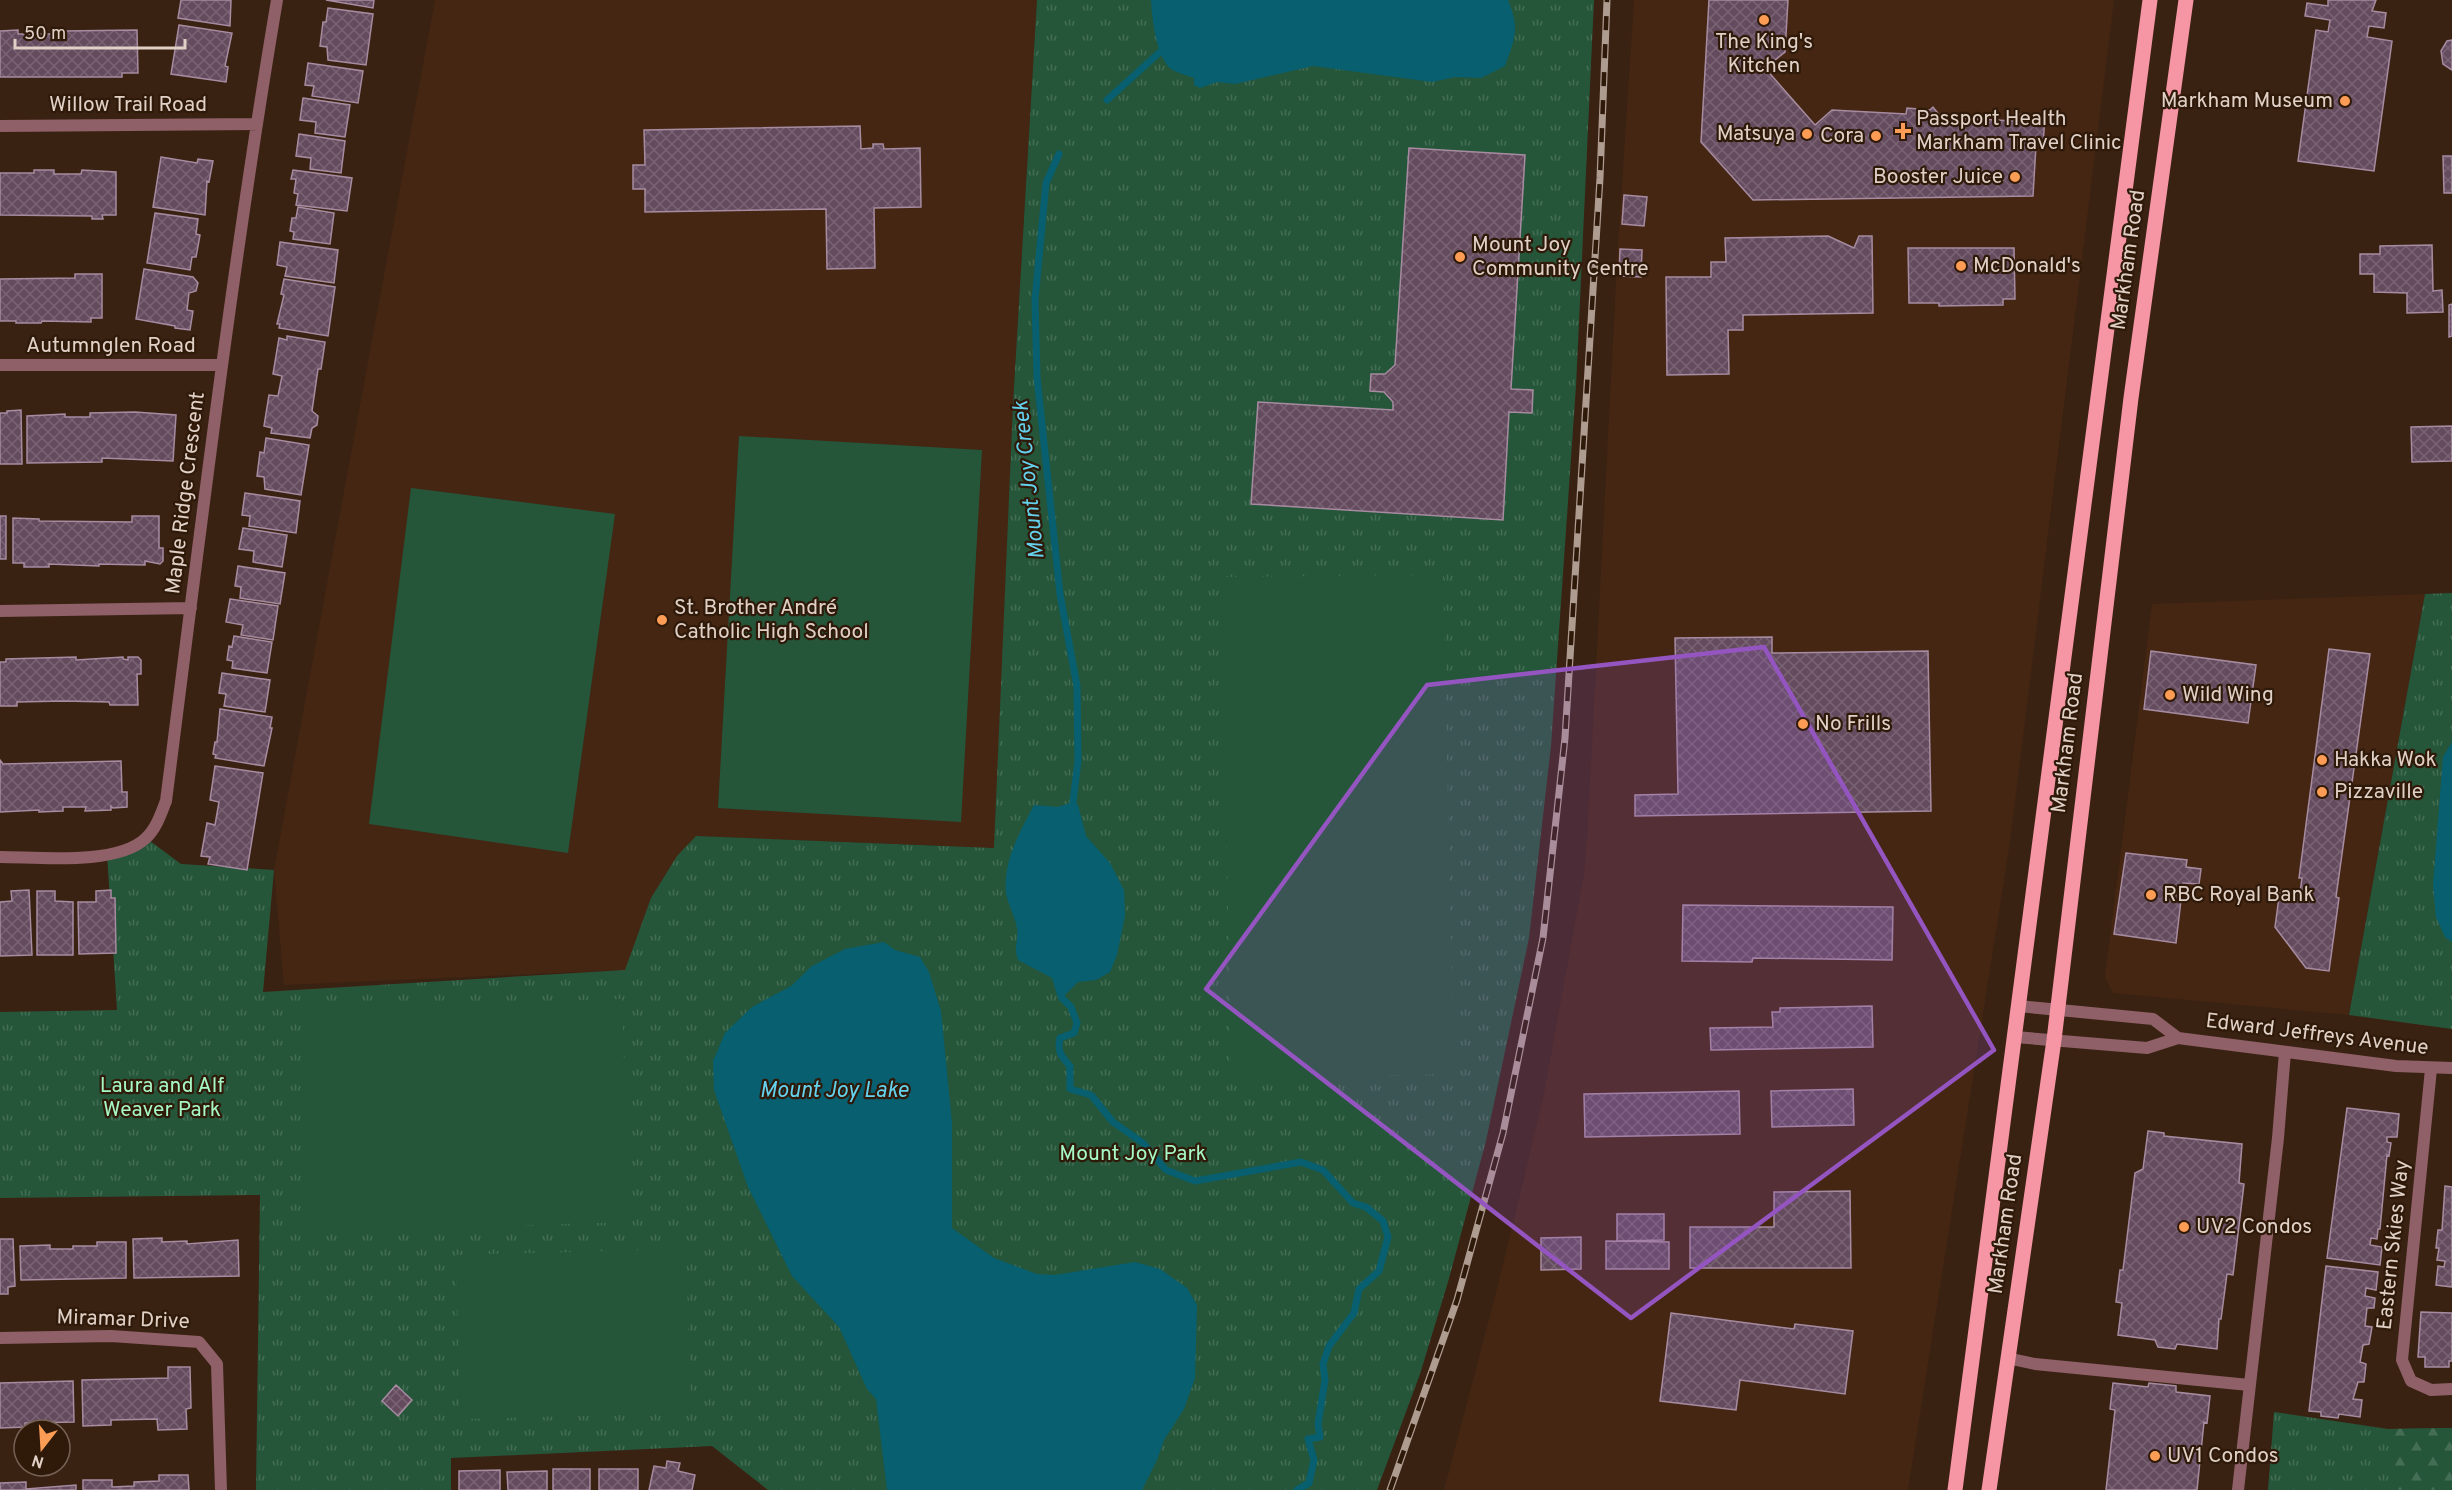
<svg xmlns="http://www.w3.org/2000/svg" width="2452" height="1490" font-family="Overpass,sans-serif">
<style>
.built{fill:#442613}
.grass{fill:url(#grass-tufts)}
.forest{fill:url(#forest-firs)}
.garden{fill:#25563a}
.water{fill:#085f70}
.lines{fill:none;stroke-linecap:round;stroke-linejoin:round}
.stream{stroke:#085f70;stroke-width:7}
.building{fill:url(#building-cross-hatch);stroke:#a78ca1;stroke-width:1.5}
.minor{stroke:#8f6067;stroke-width:12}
.tertiary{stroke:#8f6067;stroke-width:12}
.primary{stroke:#f695a4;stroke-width:15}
.rail-casing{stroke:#af9c91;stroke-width:7}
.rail{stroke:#2f1909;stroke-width:4.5;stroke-dasharray:14;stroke-linecap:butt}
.marked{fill:#9455c1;fill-opacity:0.2;stroke:#9455c1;stroke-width:4.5;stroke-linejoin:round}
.poi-dot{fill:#fd9d55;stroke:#2f1909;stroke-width:2}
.labels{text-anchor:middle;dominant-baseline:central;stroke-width:4.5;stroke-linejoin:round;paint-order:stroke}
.poi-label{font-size:21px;fill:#e0d0c6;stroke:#2f1909;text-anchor:start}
.street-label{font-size:21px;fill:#e0d0c6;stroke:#2f1909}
.park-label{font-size:21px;fill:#a6f8c4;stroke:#2f1909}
.water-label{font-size:22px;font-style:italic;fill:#64d2ed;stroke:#2f1909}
</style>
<defs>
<pattern id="grass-tufts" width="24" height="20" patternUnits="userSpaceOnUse" patternTransform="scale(1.5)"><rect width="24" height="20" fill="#25563a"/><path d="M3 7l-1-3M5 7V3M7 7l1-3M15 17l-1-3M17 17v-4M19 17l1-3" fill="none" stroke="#446d55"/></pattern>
<pattern id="forest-firs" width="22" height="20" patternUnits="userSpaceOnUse" patternTransform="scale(1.5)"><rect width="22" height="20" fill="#25563a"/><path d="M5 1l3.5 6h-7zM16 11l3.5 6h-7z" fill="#446d55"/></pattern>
<pattern id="building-cross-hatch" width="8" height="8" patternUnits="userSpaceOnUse" patternTransform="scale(1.5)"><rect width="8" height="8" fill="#644b5e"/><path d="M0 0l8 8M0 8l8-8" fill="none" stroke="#7a6474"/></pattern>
</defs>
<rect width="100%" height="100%" fill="#3a2213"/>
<path class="built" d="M 435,0 L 1037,0 L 1013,404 L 995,848 L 696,836 L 626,970 L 284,985 L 274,870 Z
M 1634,0 L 2114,0 L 2010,842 L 1908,1490 L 1444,1490 L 1497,1289 L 1543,1099 L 1584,874 L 1587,840 L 1618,246 Z
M 2425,594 L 2349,1015 L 2113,993 L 2105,977 L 2152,604 Z"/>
<path class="grass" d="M 1037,0 L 1594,0 L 1576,386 L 1551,746 L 1529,938 L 1486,1141 L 1448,1282 L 1420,1374 L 1377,1490 L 768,1490 L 712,1446 L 451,1458 L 451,1490 L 256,1490 L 260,1195 L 0,1198 L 0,1012 L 117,1010 L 107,854 L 146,838 L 181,864 L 274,870 L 263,992 L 625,970 L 651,898 L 677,856 L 696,836 L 994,848 L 1013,404 Z
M 2452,593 L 2452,1029 L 2349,1015 L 2425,594 Z
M 2274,1412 L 2388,1429 L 2452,1428 L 2452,1490 L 2268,1490 Z"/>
<path class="forest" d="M 2452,1428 L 2452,1490 L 2397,1490 L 2392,1438 L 2388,1429 Z"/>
<path class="garden" d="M 739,436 L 982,450 L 961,822 L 718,808 Z
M 411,488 L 615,514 L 568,853 L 369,824 Z
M 1443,575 L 1454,1074 L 1231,1078 L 1222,577 Z
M 622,999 L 629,1222 L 308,1231 L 301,1009 Z
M 686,1249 L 691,1413 L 460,1419 L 456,1255 Z"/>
<path class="water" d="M 1151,0 L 1508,0 C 1520,29 1515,38 1505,66 L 1481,78 L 1455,77 L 1432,82 L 1313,66 L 1235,84 L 1217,82 L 1200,88 L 1194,85 L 1194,78 C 1187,75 1177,73 1171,69 C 1156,57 1152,18 1151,0 Z
M 2452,742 L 2452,942 L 2445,937 L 2436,917 L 2433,885 L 2443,757 Z
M 1073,802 L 1078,805 L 1086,836 L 1110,863 L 1124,890 L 1125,916 L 1117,955 L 1110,972 L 1096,980 L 1078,982 L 1062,998 L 1058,998 L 1052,978 L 1018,960 C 1013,946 1019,940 1017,928 C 1015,916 1008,905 1006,893 C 1003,860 1020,832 1034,805 L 1058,807 Z
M 884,942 L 895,950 L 920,957 L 929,972 L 941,1011 L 952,1123 L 952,1228 L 994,1258 L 1037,1274 L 1055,1275 L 1135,1262 L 1160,1269 L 1187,1288 L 1197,1305 L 1195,1378 L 1184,1409 L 1164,1440 L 1157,1460 L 1142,1490 L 887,1490 L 876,1399 L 867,1389 L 839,1327 L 792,1276 L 748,1187 L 714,1090 L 713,1061 L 725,1033 L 752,1007 L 791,986 L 812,966 L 845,949 Z"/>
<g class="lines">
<path class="stream" d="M 1107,100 L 1160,52
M 1059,154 L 1046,183 L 1035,300 L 1037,377 L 1060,594 L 1077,686 L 1078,761 L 1073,802
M 1062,998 L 1071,1007 L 1077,1023 L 1074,1033 L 1060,1038 C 1057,1052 1061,1056 1070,1066 L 1070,1089 L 1091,1095 L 1113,1122 L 1143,1143 L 1166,1170 L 1195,1181 L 1301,1162 L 1323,1170 L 1353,1203 L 1366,1207 L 1383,1221 L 1388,1237 L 1379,1271 L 1359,1289 L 1354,1313 L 1329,1346 L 1323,1364 L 1325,1380 L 1318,1424 L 1320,1437 L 1308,1439 L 1314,1460 L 1309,1483 L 1297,1490"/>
</g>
<path class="building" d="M 181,0 L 231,0 L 230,26 L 178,18 Z
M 326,0 L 374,0 L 373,8 Z
M 1709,0 L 1788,0 L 1785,52 L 1765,68 L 1815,125 L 1832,110 L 1906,114 L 1907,108 L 1930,110 L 1933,107 L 1941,117 L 2014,121 L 2014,114 L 2045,116 L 2043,145 L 2036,145 L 2033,196 L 1753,200 L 1701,142 Z
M 2328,0 L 2376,0 L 2372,11 L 2386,13 L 2384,28 L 2369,26 L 2367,37 L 2392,41 L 2374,171 L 2298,161 L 2316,30 L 2328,32 L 2330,20 L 2305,16 L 2307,3 L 2328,6 Z
M 328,8 L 373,14 L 366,65 L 328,60 L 327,47 L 320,46 L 323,22 L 326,22 Z
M 179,25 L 232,33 L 225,66 L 228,67 L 226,82 L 171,74 Z
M 18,30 L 18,34 L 63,34 L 63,31 L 137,30 L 138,73 L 122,73 L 122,77 L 0,77 L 0,31 Z
M 2452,40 L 2452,70 L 2443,64 L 2441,51 L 2447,41 Z
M 308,63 L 363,71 L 358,103 L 312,96 L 314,86 L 305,85 Z
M 303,98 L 350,105 L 345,137 L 315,133 L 316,122 L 300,120 Z
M 860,126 L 861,149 L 873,148 L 873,144 L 883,144 L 884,149 L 920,148 L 921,207 L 874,208 L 875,268 L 827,269 L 826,209 L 645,212 L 645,189 L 633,189 L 633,165 L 645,165 L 644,130 Z
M 299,134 L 345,141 L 341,173 L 310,169 L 311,158 L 296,156 Z
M 1409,148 L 1525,155 L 1511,389 L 1533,390 L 1532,413 L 1509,412 L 1503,520 L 1251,504 L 1258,402 L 1393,410 L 1393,402 L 1384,392 L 1370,391 L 1371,374 L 1385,374 L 1395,365 Z
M 2443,156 L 2452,156 L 2452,193 L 2444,193 Z
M 161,157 L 197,163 L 198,159 L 213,161 L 209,182 L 207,181 L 205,215 L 153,207 Z
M 34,170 L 54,170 L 54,174 L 81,174 L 82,170 L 116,172 L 116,215 L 102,215 L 103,219 L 92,219 L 92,216 L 0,215 L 0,173 L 34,173 Z
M 293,170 L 352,178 L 347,211 L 296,205 L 298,194 L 294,193 L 296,179 L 291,179 Z
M 1624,195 L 1647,197 L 1644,226 L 1622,224 Z
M 298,207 L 334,213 L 330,244 L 293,239 L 294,232 L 290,231 L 292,218 L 296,218 Z
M 155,213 L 198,219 L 196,234 L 200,235 L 196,257 L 192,257 L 190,270 L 147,263 Z
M 1828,236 L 1854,248 L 1859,236 L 1872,236 L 1873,313 L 1743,315 L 1743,330 L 1728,330 L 1729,374 L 1667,375 L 1666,277 L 1711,277 L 1711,262 L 1726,262 L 1725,238 Z
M 280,242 L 338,250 L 334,283 L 285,276 L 287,267 L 277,265 Z
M 2432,245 L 2433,291 L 2442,290 L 2443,312 L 2407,313 L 2407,293 L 2374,292 L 2374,274 L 2360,274 L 2360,254 L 2380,254 L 2380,246 Z
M 1908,248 L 2014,248 L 2015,299 L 2003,299 L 2003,305 L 1939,306 L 1939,303 L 1909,303 Z
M 1620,249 L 1642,250 L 1641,277 L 1619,276 Z
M 144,269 L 193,277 L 198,283 L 196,291 L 189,293 L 187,310 L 193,311 L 190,330 L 175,328 L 175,326 L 136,319 Z
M 75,274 L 102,274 L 102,318 L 91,318 L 91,322 L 42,321 L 41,323 L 16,323 L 16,321 L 0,321 L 0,279 L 75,278 Z
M 284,279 L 335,287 L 328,336 L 279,328 L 280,324 L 277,324 L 284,295 L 281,294 Z
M 2452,304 L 2452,336 L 2449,337 L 2449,305 Z
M 287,336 L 325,342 L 321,369 L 318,369 L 312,411 L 318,416 L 317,425 L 312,428 L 310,438 L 271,433 L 272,428 L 264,426 L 269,395 L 278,396 L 282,376 L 273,374 L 279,338 L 287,340 Z
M 21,410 L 22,464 L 0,464 L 0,413 L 7,413 L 7,411 Z
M 135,412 L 176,415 L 173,461 L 102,458 L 102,462 L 27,463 L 27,416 L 65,414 L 65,417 L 90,417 L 90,413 Z
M 2452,426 L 2452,461 L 2412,462 L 2411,427 Z
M 266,438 L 309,445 L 301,495 L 265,489 L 264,477 L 257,476 L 260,452 L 264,453 Z
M 245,493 L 300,501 L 296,533 L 249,526 L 250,516 L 242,515 Z
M 0,516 L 6,516 L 6,559 L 0,559 Z
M 132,516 L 159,516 L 159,548 L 163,548 L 163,561 L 160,564 L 145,561 L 145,565 L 99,564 L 99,566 L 49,564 L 49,567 L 24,567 L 24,563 L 13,563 L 13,518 L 39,519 L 39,521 L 132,522 Z
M 243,528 L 287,535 L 282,567 L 253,562 L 254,551 L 239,549 Z
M 238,566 L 285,573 L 280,604 L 240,598 L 241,587 L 235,586 Z
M 230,599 L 278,606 L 273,640 L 241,635 L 243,625 L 226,622 Z
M 234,636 L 272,642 L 267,673 L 232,668 L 233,661 L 227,660 L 229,646 L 232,647 Z
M 1772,637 L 1772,653 L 1928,651 L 1931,811 L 1635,816 L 1635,795 L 1678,794 L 1675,638 Z
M 2329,649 L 2370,654 L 2336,897 L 2339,898 L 2329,971 L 2306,968 L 2275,927 L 2280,890 L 2300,892 L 2302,878 L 2299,878 Z
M 2151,651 L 2256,665 L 2248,723 L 2144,709 Z
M 76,657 L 76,660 L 123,657 L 123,659 L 128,660 L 128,657 L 138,657 L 141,660 L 141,674 L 137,674 L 138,705 L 110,705 L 109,702 L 63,701 L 17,702 L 17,706 L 0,706 L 0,662 L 6,662 L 6,659 Z
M 222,673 L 270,680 L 265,712 L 224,706 L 226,694 L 219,693 Z
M 220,709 L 272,717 L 270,728 L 272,728 L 264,766 L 215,758 L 216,755 L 213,754 L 215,742 L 217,742 Z
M 0,760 L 3,764 L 121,761 L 122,792 L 127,792 L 127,807 L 113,808 L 111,806 L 111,810 L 85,811 L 86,807 L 63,807 L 63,811 L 39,812 L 39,810 L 0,812 Z
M 215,766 L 263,773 L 247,870 L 208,864 L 210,857 L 201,856 L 207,823 L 215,825 L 219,802 L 210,800 Z
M 2126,853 L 2187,860 L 2186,867 L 2201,869 L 2199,884 L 2183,883 L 2176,943 L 2114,934 Z
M 29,890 L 32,955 L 0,956 L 0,902 L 12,901 L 11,891 Z
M 111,890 L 111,898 L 115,898 L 116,953 L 79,954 L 78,902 L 96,902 L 96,891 Z
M 37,891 L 55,891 L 55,901 L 73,902 L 73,955 L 37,955 Z
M 1683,905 L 1893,907 L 1892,960 L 1753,958 L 1752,962 L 1682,961 Z
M 1872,1006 L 1873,1047 L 1711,1050 L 1710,1028 L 1773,1027 L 1772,1012 L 1780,1012 L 1780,1008 Z
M 1853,1089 L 1854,1125 L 1772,1127 L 1771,1091 Z
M 1739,1091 L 1740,1134 L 1585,1137 L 1584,1094 Z
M 2347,1108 L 2399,1114 L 2397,1137 L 2387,1137 L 2387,1142 L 2391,1143 L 2389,1156 L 2387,1155 L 2380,1229 L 2378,1229 L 2377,1239 L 2371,1238 L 2370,1245 L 2382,1247 L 2380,1265 L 2327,1258 Z
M 2148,1131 L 2164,1133 L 2164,1136 L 2242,1144 L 2239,1183 L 2244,1184 L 2233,1275 L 2227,1274 L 2221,1319 L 2219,1319 L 2217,1349 L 2177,1344 L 2175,1349 L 2158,1347 L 2155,1340 L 2118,1335 L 2122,1303 L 2116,1302 L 2120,1270 L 2123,1270 L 2135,1173 L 2143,1169 Z
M 2445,1186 L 2452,1187 L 2452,1287 L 2436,1285 L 2438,1266 L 2444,1267 L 2445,1261 L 2437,1260 L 2439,1248 L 2436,1248 L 2438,1230 L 2442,1230 Z
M 1850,1191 L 1851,1268 L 1690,1268 L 1690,1227 L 1774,1227 L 1774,1192 Z
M 1617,1214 L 1664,1214 L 1664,1240 L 1617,1241 Z
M 1581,1237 L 1581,1269 L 1541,1270 L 1541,1238 Z
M 162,1238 L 162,1242 L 187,1241 L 187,1244 L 238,1240 L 239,1276 L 134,1278 L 133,1239 Z
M 0,1239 L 13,1239 L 15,1286 L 8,1287 L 8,1294 L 0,1294 Z
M 1606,1241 L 1669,1242 L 1669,1269 L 1606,1269 Z
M 97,1242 L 126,1242 L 126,1278 L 21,1280 L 20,1246 L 50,1245 L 50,1249 L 73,1249 L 73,1246 L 97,1246 Z
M 2326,1266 L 2378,1272 L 2376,1290 L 2366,1288 L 2365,1296 L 2375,1298 L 2374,1308 L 2367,1308 L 2365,1326 L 2372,1327 L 2369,1344 L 2363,1345 L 2360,1362 L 2366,1364 L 2364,1382 L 2358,1382 L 2353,1399 L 2362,1400 L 2360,1417 L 2339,1414 L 2338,1418 L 2321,1416 L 2321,1412 L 2309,1411 Z
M 2421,1312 L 2452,1313 L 2452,1361 L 2449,1361 L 2449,1367 L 2425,1367 L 2425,1357 L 2418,1357 Z
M 1671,1313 L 1794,1329 L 1795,1324 L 1853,1331 L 1845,1394 L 1740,1380 L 1736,1410 L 1660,1401 Z
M 168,1367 L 190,1367 L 191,1408 L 186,1409 L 187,1429 L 158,1430 L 157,1419 L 111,1420 L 111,1425 L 83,1426 L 82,1380 L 168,1378 Z
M 73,1381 L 74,1422 L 25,1423 L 25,1427 L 0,1428 L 0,1383 Z
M 2113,1383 L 2148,1387 L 2149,1383 L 2176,1386 L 2176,1392 L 2210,1396 L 2207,1423 L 2204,1422 L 2197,1490 L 2106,1490 L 2115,1410 L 2110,1409 Z
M 396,1385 L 412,1400 L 398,1416 L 382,1401 Z
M 667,1461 L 680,1463 L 678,1471 L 695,1475 L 692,1490 L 649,1490 L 654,1466 L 666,1468 Z
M 553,1469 L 590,1469 L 590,1490 L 553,1490 Z
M 599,1469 L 638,1469 L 638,1490 L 599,1490 Z
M 500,1470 L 500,1490 L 459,1490 L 459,1471 Z
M 547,1471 L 547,1490 L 508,1490 L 507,1472 Z
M 159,1475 L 188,1475 L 189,1490 L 83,1490 L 83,1480 L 112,1480 L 112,1487 L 134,1486 L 134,1482 L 159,1481 Z
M 26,1482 L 26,1489 L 76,1485 L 76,1490 L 0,1490 L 0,1483 Z"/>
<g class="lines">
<path class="minor" d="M 0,126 L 256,124
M 0,365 L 222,365
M 0,611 L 191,608
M 0,857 C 38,857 117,866 146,838 C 156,829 161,814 166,801 C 200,534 232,266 277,0
M 2431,1069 L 2402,1360 L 2411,1381 L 2431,1390 L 2452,1389
M 0,1338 L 111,1336 L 199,1342 L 217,1364 L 221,1490
M 2007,1358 L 2035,1364 L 2249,1385
M 2238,1490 L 2278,1138 L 2285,1052"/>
<path class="tertiary" d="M 2018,1006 L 2153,1019 L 2178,1038
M 2015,1037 L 2147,1048 L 2178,1038 L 2396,1066 L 2452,1068"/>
<path class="primary" d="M 1955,1490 L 2150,0
M 1989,1490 L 2054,1040 L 2131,398 L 2186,0"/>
<g class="rail-casing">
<path id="rail" d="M 1390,1490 L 1457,1300 L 1503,1133 L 1543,938 L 1565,738 L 1600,178 L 1607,0"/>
</g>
<use href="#rail" class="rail"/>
</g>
<path class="marked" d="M 1764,647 L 1994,1050 L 1631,1318 L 1206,989 L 1427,685 Z"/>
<g class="poi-dot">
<circle cx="1764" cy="20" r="6"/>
<circle cx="2345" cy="101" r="6"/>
<path d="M1900 122h6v6h6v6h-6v6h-6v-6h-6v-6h6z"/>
<circle cx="1807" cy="134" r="6"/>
<circle cx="1876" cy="136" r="6"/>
<circle cx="2015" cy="177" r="6"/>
<circle cx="1460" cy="257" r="6"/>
<circle cx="1961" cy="266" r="6"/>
<circle cx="662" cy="620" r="6"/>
<circle cx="2170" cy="695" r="6"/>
<circle cx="1803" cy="724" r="6"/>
<circle cx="2322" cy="760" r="6"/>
<circle cx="2322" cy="792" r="6"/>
<circle cx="2151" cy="895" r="6"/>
<circle cx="2184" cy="1227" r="6"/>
<circle cx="2155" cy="1456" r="6"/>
</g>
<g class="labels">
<g class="poi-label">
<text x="1764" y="42" text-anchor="middle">The King's<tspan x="1764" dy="24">Kitchen</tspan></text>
<text x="2333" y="101" text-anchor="end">Markham Museum</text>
<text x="1916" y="119">Passport Health<tspan x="1916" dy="24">Markham Travel Clinic</tspan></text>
<text x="1795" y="134" text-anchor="end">Matsuya</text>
<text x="1864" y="136" text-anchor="end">Cora</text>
<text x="2003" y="177" text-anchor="end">Booster Juice</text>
<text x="1472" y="245">Mount Joy<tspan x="1472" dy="24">Community Centre</tspan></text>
<text x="1973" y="266">McDonald's</text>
<text x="674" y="608">St. Brother André<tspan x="674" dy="24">Catholic High School</tspan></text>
<text x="2182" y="695">Wild Wing</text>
<text x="1815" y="724">No Frills</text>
<text x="2334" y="760">Hakka Wok</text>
<text x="2334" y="792">Pizzaville</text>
<text x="2163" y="895">RBC Royal Bank</text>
<text x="2196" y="1227">UV2 Condos</text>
<text x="2167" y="1456">UV1 Condos</text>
</g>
<g class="street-label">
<text x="128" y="105">Willow Trail Road</text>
<text transform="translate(2129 260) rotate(-82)">Markham Road</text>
<text x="111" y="346">Autumnglen Road</text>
<text transform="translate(186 493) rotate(-83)">Maple Ridge Crescent</text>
<text transform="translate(2068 743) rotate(-83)">Markham Road</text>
<text transform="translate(2317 1035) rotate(7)">Edward Jeffreys Avenue</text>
<text transform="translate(2006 1224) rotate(-82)">Markham Road</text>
<text transform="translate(2394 1245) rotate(-84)">Eastern Skies Way</text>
<text transform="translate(123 1320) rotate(2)">Miramar Drive</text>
</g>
<g class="park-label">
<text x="162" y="1086">Laura and Alf<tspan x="162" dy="24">Weaver Park</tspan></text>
<text x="1133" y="1154">Mount Joy Park</text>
</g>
<g class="water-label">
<text transform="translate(1030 480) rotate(-96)">Mount Joy Creek</text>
<text x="834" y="1091">Mount Joy Lake</text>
</g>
</g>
<g transform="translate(42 1448) rotate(197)"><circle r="28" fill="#2f1909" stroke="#766255" stroke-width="1.5"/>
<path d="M0-4.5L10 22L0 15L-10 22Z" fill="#fd9d55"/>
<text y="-9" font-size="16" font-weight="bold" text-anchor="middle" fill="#e0d0c6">N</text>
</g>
<path d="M15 39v9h170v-9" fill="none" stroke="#e0d0c6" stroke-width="3"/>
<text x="24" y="39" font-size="18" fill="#e0d0c6" stroke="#2f1909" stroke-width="4.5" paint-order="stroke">50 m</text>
</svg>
